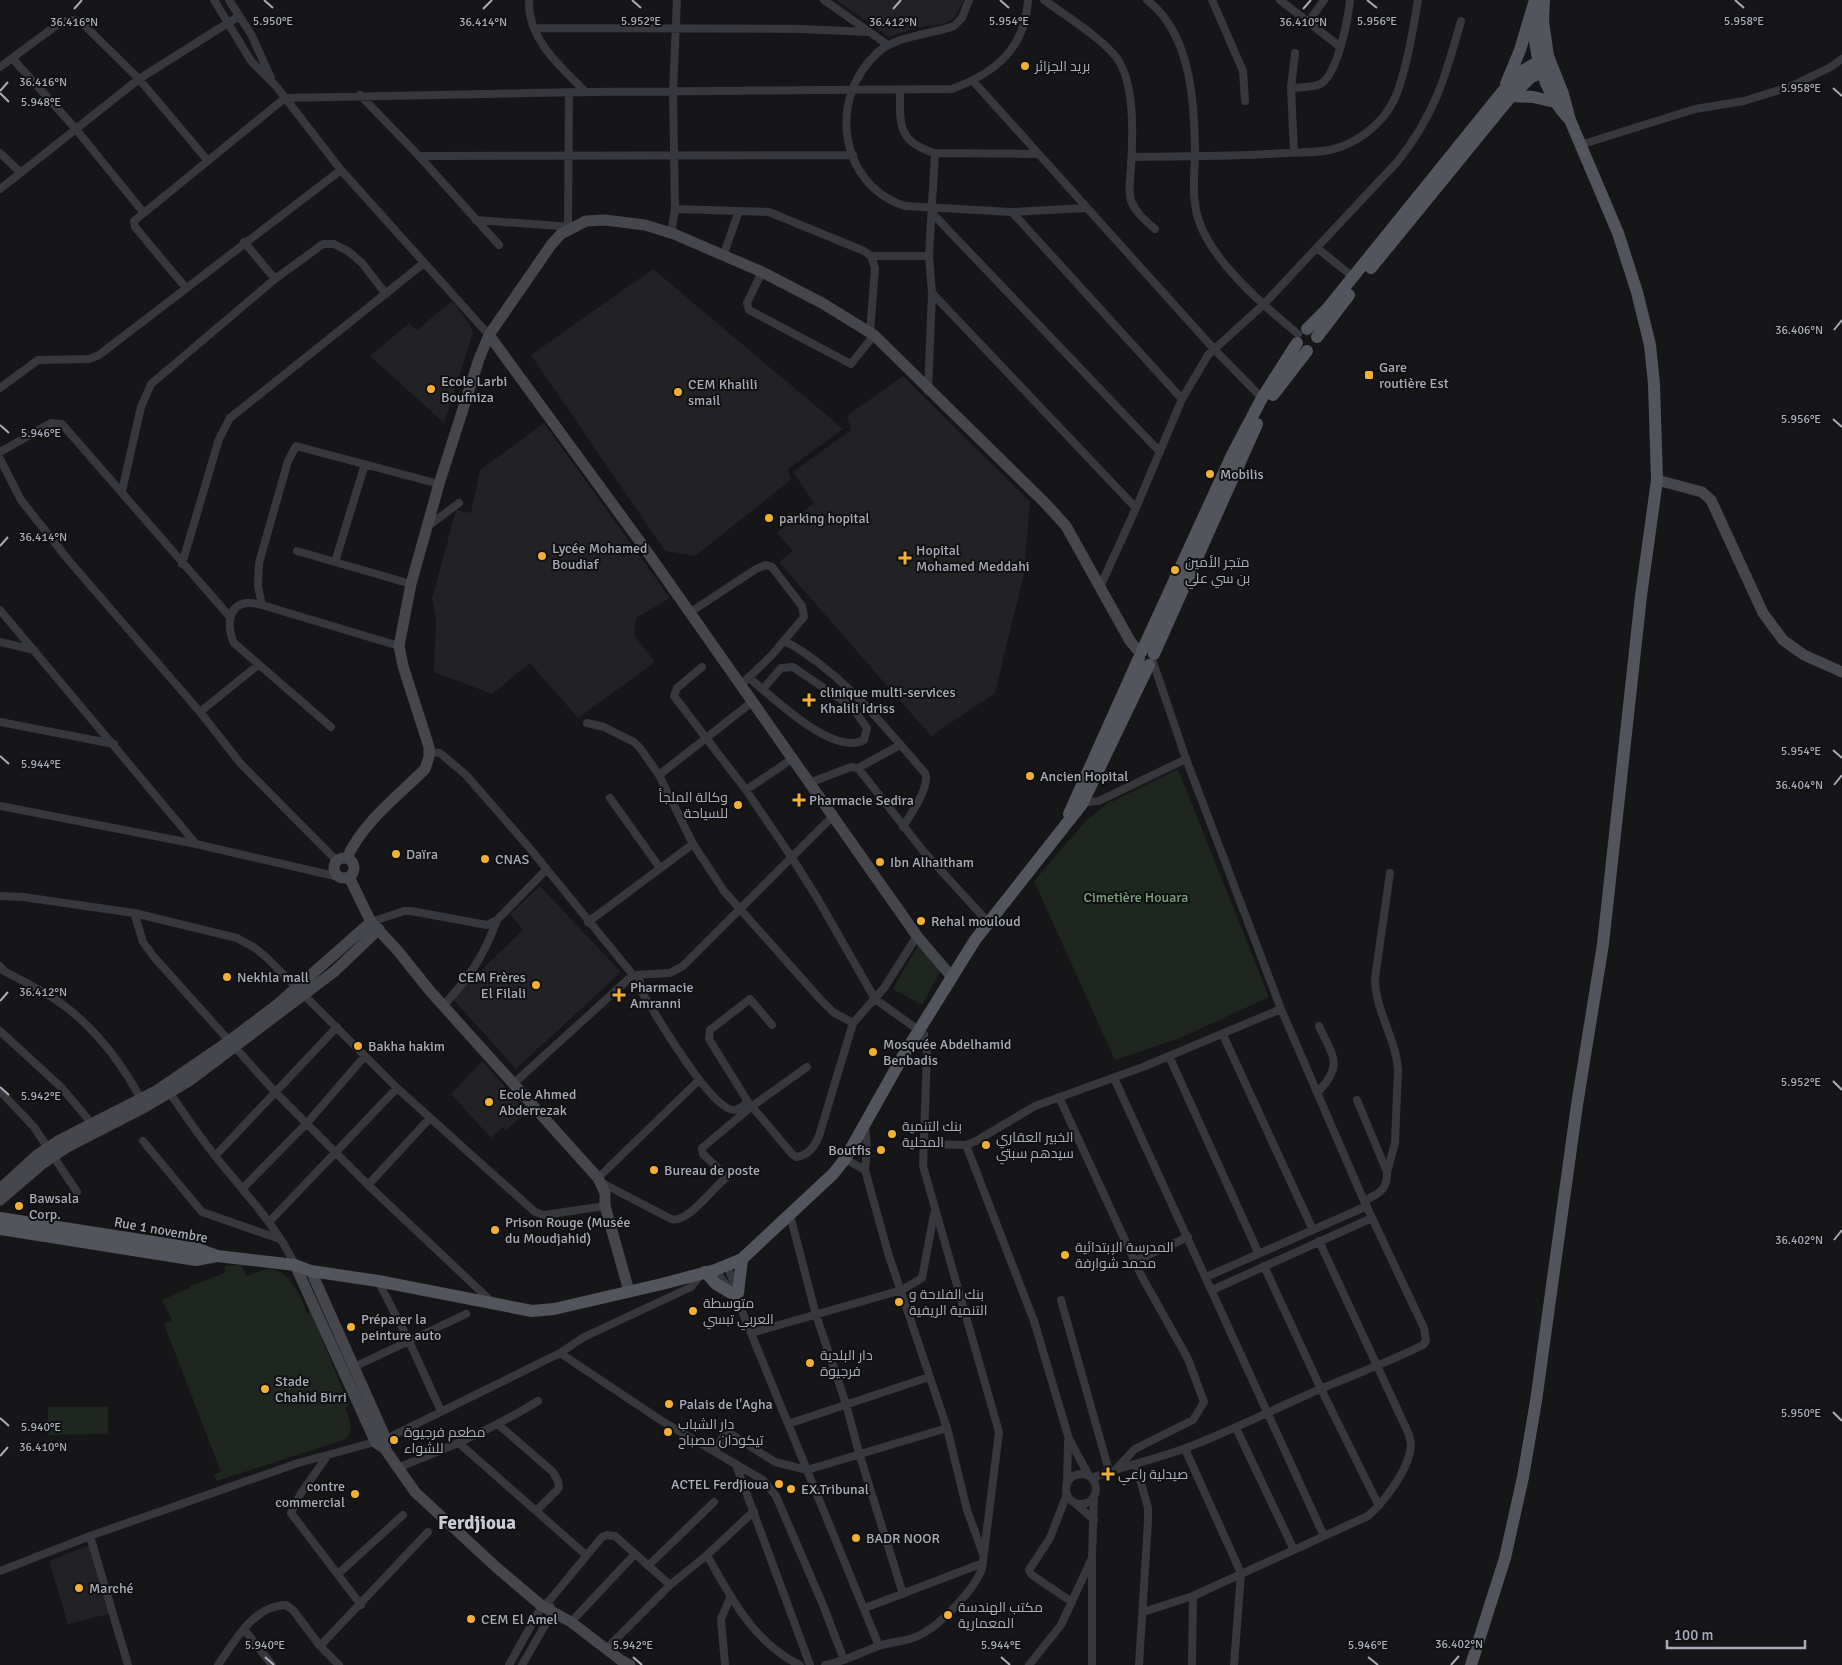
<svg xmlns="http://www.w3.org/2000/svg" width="1842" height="1665" font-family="Signika,Cairo,sans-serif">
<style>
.built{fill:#222225}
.green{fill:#1e261f}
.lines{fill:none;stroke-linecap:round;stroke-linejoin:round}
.minor{stroke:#37383d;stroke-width:8}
.secondary{stroke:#45474d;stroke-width:11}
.primary{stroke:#53555c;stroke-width:12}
.ticks{fill:none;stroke:#a8adb8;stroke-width:2}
.poi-dot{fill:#f2b134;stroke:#111113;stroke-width:2}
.labels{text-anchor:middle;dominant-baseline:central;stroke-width:4;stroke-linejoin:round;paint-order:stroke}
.poi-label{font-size:14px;fill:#a8adb8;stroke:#111113;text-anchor:start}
.park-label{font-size:14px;fill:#7fa381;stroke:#111113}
.street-label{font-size:14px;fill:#a8adb8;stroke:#111113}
.district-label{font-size:19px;font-weight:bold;fill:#c9ccd4;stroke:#111113}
.ticks-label{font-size:12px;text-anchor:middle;fill:#a8adb8;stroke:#111113;stroke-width:4;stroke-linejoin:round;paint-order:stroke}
</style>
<rect width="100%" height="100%" fill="#161618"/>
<path class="built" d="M 836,0 L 963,0 L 963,2 L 954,18 L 944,24 L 915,28 L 889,37 Z
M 653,269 L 843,429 L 788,469 L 791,480 L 695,556 L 665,551 L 531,355 Z
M 452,301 L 469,323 L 473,333 L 444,423 L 370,356 L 409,323 L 417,330 Z
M 903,376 L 1030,502 L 1024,574 L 995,693 L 931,736 L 779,562 L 793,551 L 777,533 L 814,503 L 793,472 L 851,430 L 847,416 Z
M 544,423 L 670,598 L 636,618 L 634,635 L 655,662 L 578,718 L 530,663 L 492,694 L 434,672 L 436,619 L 432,599 L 456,510 L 471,513 L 480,470 Z
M 540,886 L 621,972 L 516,1069 L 452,998 L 523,930 L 510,914 Z
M 482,1061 L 527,1111 L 506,1130 L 503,1127 L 491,1138 L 451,1094 Z
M 90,1545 L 109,1614 L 68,1624 L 49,1561 Z"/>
<path class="green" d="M 1178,769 L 1269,997 L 1180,1038 L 1115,1060 L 1034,881 L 1086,821 L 1107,804 Z
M 920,942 L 942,968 L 922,1005 L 893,989 Z
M 242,1265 L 246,1276 C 253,1274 263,1269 269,1269 C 290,1270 301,1297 307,1313 L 311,1312 L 349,1405 L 345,1408 C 350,1419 354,1428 346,1439 L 217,1481 L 214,1475 L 221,1472 L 164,1324 L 172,1320 L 162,1300 L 190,1288 L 190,1286 L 225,1273 L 225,1266 Z
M 48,1407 L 108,1407 L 108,1434 L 48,1435 Z"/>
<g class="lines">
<path class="minor" d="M 214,0 L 251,61 L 276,86 L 341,170 L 489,335
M 229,0 L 251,34 L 271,78
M 529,0 C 527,39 561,67 586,92
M 824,0 L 888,45
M 969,0 L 962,18 L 954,26 C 930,35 896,35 876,54 C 828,99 839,185 905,206 L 1012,212 L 1086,208
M 1044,0 C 1066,16 1099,36 1116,57 C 1135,81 1133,136 1131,165 C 1131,177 1127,192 1132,203 C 1137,214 1146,221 1155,229
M 1147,0 C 1192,34 1195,106 1195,158 C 1194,178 1192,198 1198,218 C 1210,260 1265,307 1298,334
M 1212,0 L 1243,71 L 1245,101
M 1280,0 L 1339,46
M 1309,21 L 1324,0
M 535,28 L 801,29 L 869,32
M 12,58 L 75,128 L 143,212
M 0,67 L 61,22 L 75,20 L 82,23 L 139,79 L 208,161
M 973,81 L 1213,348 L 1262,398
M 1291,88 C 1300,87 1315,88 1322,83 C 1338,71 1348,20 1350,0
M 900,90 C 900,124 897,142 935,153 L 1038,154
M 360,95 L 419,156 L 499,245
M 1580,145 L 1695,109 L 1744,101 L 1789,87 L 1829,68 L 1842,59
M 1294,152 L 1291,88 L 1295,53
M 0,153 L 20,172
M 419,156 L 853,155
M 1132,157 C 1183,156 1233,157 1284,153 C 1299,152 1315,153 1330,150 C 1356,144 1382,125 1394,100 C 1406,74 1413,29 1418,0
M 0,189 L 139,79 L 239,16
M 675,209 L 769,212 L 864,251 L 871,256 L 875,268 L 870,332
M 1012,212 L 1182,399
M 932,213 L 1160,452
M 476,220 L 573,227
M 568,227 L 569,92
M 671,233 L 675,209 L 673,92 L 677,0
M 244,242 L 275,279
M 1317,248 L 1353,277
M 723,256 L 739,211
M 871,256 L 929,256
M 762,272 L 747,303 L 749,310 L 851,364 L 874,335
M 186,288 L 135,227 L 134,221 L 285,98 L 586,92 L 952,89 C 995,73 1025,49 1028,0
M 932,293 L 1136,508
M 0,388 L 38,360 L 89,359 L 99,355 L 341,170
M 928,391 L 932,293 L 929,256 L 935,153
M 0,452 L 51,423 L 62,424 L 230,617
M 0,459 L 21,500 L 70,562 L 200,712 L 241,764 L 337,861
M 365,464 L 335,562 L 411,584
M 122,491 L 141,407 L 151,384 L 275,279 L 323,244 L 334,244 L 348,251 L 362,263 L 386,294
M 428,526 L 459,503
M 297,551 L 335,562
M 182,564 L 219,439 L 230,418 L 424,263
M 1100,587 L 1136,508 L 1182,399 L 1208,355 L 1263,305 L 1398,161 C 1435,114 1445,78 1461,21
M 262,605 L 258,586 L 259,563 L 288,461 L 296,446 L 439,484
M 0,610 L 196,844
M 689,613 L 756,569 L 766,565 L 772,567 L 802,606 L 804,617 L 771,656 L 746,680
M 785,641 C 842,672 883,725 925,773 C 931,786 910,815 903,827
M 0,642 L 34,650
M 702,667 L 677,688 L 674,696 L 746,790 L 792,858 L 816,896 L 875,999 L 924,1034 L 927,1054 L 923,1166 L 999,1432 L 982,1569 C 973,1591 937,1630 913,1638 C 902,1642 890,1642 879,1646 C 861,1652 844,1662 825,1665
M 749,678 C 772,696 833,757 864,740 L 867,728 L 852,707 L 793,667 L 781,668 L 763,689
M 200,712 L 258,665
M 0,722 L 114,744
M 587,723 L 604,727 L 634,742 L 640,748 L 659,775 L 693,844 L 724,891 L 820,999 L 833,1012 L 853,1023
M 331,727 L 234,643 C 228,630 226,606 246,603 C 251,602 257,604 262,605 L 399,646
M 430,752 L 440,753 L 466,775 L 527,845 L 633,975 L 670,973 L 683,966 L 834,815
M 858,768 L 900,745
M 659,775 L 752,702
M 809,783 L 851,767 L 858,768 L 924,852 L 988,922
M 746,790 L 792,759
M 610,798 L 660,868
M 1080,803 L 1099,801 L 1186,759
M 0,806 L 196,844 L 339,877
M 0,896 L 23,897 L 134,913 L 237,938 L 255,948 L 266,957 L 397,1088 L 535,1212 L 544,1215 L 605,1206
M 134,913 L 143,942 L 154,957 L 275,1092 L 368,1185 L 492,1302
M 371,922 L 404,911 L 411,911 L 487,925 L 497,920 L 546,870
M 588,922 L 693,844
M 0,966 L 4,971 C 17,978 31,985 45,993 C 88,1018 119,1058 142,1101
M 638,975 L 643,994 C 656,1015 711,1110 734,1110 C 739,1110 744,1105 748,1102
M 443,1006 C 469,978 484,956 497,920
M 772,1025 L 750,999 L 710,1030 L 709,1039 L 748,1102 L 792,1154 L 796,1157 C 809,1155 814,1147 819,1136 L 853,1023 L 884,988 L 917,936
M 0,1031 L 62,1088 L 92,1124
M 1223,1035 L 1313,1230
M 1169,1056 L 1258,1252
M 1114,1078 L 1324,1536
M 513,1084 L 633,975
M 167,1089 C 183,1112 199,1136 216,1157 C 244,1192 276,1225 295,1265
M 0,1091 L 34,1127 L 77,1192
M 1318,1092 C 1344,1064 1333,1057 1319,1026
M 1059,1097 L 1141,1275 L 1188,1359 L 1204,1402 L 1193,1420 L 1135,1449 L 1118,1467
M 1357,1100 L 1387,1172 C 1388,1190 1378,1194 1364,1201
M 865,1124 L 867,1148 L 865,1170 L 888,1253 L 947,1428 L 967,1510 L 983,1554
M 143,1141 L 202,1212 L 280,1239
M 923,1144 L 966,1145 L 976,1141 L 1035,1106 L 1143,1067 L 1281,1009
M 966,1145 L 1034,1321 L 1069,1439 L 1089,1476
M 215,1156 L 337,1027
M 845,1159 L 865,1170
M 1387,1172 L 1395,1143 L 1398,1070 C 1396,1038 1375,1011 1375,978 L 1390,873
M 598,1178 L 699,1080
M 602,1183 L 671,1219 C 688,1224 713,1187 727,1177 L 703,1154 L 702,1148 L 751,1107 L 807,1067
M 368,1185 L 430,1118
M 242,1189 L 307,1123 L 365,1056
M 790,1215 L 816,1315 L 846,1404 L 859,1453 L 903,1594
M 269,1222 L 397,1088
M 1135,1261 L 1188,1237
M 727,1266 L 737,1290
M 1264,1266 L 1321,1389 L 1379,1506
M 715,1270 L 737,1299 L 879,1646
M 1206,1277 L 1367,1206
M 378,1281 L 409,1341 L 441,1411
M 1212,1290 L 1372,1218
M 1061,1300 L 1109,1471
M 751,1333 L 902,1290 L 922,1278 L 934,1214
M 560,1353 L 662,1421 L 763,1480 L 776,1496 L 823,1605 L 844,1660
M 354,1367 L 466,1314
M 788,1424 L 929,1377
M 499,1425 L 553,1472 L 558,1481 L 559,1488 L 536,1511
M 1236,1428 L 1294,1550
M 460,1444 L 586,1555
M 1185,1449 L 1241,1573 L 1234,1665
M 715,1451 L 723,1437 L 731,1434 L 775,1462 L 807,1470 L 947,1428
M 328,1455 L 301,1493 L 291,1513 L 361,1605
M 736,1465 L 810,1665
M 1136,1465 L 1148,1508 L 1148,1521 L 1139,1665
M 397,1468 C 446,1449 493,1429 538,1401
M1066 1489a15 15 0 1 1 30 0a15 15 0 1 1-30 0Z
M 1092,1478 C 1122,1466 1154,1460 1186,1448 C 1231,1431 1274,1409 1318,1390 C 1353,1375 1389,1362 1423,1345 L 1426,1341 L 1424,1328 L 1364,1201 L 1281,1009 L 1186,759 L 1153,662
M 1067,1482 L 1068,1441
M 1067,1494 L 1050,1538 L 1029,1570 L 1032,1575 L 1072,1602
M 1076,1504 L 1094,1520
M 90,1536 L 128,1665
M 707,1555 C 730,1597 755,1644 800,1665
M 648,1566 L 714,1502
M 0,1571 L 90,1536 L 298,1463 L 386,1439 L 560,1353 L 584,1337 L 691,1287 L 702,1273
M 338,1574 L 403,1515
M 865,1608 L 983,1563
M 1143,1612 L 1193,1596 L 1368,1516 C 1385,1501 1411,1467 1411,1443 C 1410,1438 1408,1432 1406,1428 L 1319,1241
M 571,1622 L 634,1555
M 244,1629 L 272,1665
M 320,1646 L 428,1532
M 607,1648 L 670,1585 L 707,1555 L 754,1511
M 218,1665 C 234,1642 254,1605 286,1605 L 293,1610 L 320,1646 L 339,1665
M 509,1665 L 542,1606 L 549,1601 L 602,1537 L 607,1535 L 615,1536 L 670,1585
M 522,1665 L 552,1613 L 551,1607
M 725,1665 L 721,1619 L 730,1598
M 1029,1665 L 1061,1625 L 1092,1558 L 1094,1496
M 1092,1665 L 1092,1560
M 1192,1665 L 1193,1596"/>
<path class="secondary" d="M 489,335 L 641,543 L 917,936 L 951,976
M 1657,480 L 1702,492 L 1711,500 L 1763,613 L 1783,640 L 1804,655 L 1842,672
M334 868a10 10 0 1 1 20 0a10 10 0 1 1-20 0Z
M 347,858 C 362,823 398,796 425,769 L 429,757 L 429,747 L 403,666 L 399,646 L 411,584 L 439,484 L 479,359 L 489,335 L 551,245 L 561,234 L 586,221 L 605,220 L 645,225 L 674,234 L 762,272 L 822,303 L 874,335 L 1045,503 L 1066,526 L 1130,641 L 1140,653
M 349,877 L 371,922 L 398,951 L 430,991 L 598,1178 L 605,1193 L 605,1206 L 629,1291
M 0,1189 L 37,1155 L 58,1141 L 156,1091 L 229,1041 L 278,1004 L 371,922
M 0,1200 L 42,1164 L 69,1146 L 145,1107 L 189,1081 L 335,971 L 379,929
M 295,1265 L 376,1443 L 385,1449 L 415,1492 L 496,1567 L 542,1606 L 571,1622 L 622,1661 L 630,1665
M 311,1271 L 386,1439 L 385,1449"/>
<path class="primary" d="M 1533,11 C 1533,49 1542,90 1568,118
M 1506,84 L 1520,50 L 1535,0
M 1512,96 L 1533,97 L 1555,102
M 1371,268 L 1508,100 L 1530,78 L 1552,67
M 1307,329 L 1327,309 L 1503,91 L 1524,70 L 1548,56
M 1317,337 L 1349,295
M 1273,395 L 1307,351
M 1142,651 L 1232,455 L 1262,398 L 1297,343
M 1154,654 L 1257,424
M 1069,814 L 1139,658
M 0,1218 L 198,1249 L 217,1256 L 295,1265 L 311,1271 L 378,1281 L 532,1311 L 554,1309 L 662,1284 L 715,1270 L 742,1259 L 833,1174 L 845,1159 L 903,1056 L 975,940 L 1082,804 L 1149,665
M 0,1229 L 196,1260 L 217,1256
M 705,1272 L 716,1284 L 733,1294
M 738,1293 L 742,1259
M 1471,1665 L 1505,1558 L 1523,1477 L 1536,1401 L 1577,1105 L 1603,944 L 1641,596 L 1657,480 L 1654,384 L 1650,345 L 1637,292 L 1618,233 L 1570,120 L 1563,94 L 1548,56 L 1543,21 L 1544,0"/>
</g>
<path class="ticks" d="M 264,0 L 273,8M 632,0 L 641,8M 1000,0 L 1009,8M 1367,0 L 1377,8M 1735,0 L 1744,8M 74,9 L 82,0M 483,9 L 492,0M 893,9 L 901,0M 1303,9 L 1311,0M 1833,88 L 1842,96M 0,91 L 8,82M 0,93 L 9,102M 1834,330 L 1842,320M 1833,419 L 1842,427M 0,425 L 9,433M 0,546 L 8,537M 1833,750 L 1842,758M 0,756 L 9,764M 1834,785 L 1842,775M 0,1001 L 8,992M 1833,1081 L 1842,1090M 0,1087 L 9,1095M 1834,1240 L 1842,1230M 1833,1412 L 1842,1421M 0,1418 L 9,1426M 0,1456 L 8,1447M 265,1657 L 274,1665M 633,1657 L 642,1665M 1001,1657 L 1010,1665M 1368,1657 L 1378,1665M 1451,1665 L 1459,1656"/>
<g class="poi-dot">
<circle cx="1025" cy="66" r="5"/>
<rect x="1364" y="370" width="10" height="10" rx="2.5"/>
<circle cx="431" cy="389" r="5"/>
<circle cx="678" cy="392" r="5"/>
<circle cx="1210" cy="474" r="5"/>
<circle cx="769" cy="518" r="5"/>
<circle cx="542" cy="556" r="5"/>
<path d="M902.5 550.5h5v5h5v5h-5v5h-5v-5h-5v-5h5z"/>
<circle cx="1175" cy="570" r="5"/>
<path d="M806.5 692.5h5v5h5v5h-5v5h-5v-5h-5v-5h5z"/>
<circle cx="1030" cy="776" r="5"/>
<path d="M796.5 792.5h5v5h5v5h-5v5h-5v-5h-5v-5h5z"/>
<circle cx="738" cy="805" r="5"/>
<circle cx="396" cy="854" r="5"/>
<circle cx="485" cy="859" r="5"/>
<circle cx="880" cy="862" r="5"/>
<circle cx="921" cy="921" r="5"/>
<circle cx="227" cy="977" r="5"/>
<circle cx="536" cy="985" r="5"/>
<path d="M616.5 987.5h5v5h5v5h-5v5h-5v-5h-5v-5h5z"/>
<circle cx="358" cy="1046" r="5"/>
<circle cx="873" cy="1052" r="5"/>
<circle cx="489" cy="1102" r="5"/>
<circle cx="892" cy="1134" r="5"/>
<circle cx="986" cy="1145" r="5"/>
<circle cx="881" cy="1150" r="5"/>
<circle cx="654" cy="1170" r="5"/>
<circle cx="19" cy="1206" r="5"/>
<circle cx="495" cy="1230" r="5"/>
<circle cx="1065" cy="1255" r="5"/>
<circle cx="899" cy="1302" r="5"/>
<circle cx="693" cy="1311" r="5"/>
<circle cx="351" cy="1327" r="5"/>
<circle cx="810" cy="1363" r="5"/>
<circle cx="265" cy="1389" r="5"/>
<circle cx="669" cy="1404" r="5"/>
<circle cx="668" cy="1432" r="5"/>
<circle cx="394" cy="1440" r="5"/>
<path d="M1105.5 1466.5h5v5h5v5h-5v5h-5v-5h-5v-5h5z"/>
<circle cx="779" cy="1484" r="5"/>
<circle cx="791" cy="1489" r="5"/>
<circle cx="355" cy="1494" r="5"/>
<circle cx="856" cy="1538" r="5"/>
<circle cx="79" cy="1588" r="5"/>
<circle cx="948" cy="1615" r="5"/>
<circle cx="471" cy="1619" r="5"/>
</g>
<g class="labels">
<g class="poi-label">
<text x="1035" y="66">بريد الجزائر</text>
<text x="1379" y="367">Gare<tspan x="1379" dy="16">routière Est</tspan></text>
<text x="441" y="381">Ecole Larbi<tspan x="441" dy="16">Boufniza</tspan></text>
<text x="688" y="384">CEM Khalili<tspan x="688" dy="16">smail</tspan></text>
<text x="1220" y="474">Mobilis</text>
<text x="779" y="518">parking hopital</text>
<text x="552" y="548">Lycée Mohamed<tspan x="552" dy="16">Boudiaf</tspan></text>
<text x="916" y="550">Hopital<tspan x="916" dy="16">Mohamed Meddahi</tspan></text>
<text x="1185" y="562">متجر الأمين<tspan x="1185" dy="16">بن سي علي</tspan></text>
<text x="820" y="692">clinique multi-services<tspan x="820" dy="16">Khalili Idriss</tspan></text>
<text x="1040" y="776">Ancien Hopital</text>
<text x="728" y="797" text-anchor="end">وكالة الملجأ<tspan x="728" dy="16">للسياحة</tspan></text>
<text x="809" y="800">Pharmacie Sedira</text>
<text x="406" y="854">Daïra</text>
<text x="495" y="859">CNAS</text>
<text x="890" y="862">Ibn Alhaitham</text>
<text x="931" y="921">Rehal mouloud</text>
<text x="237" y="977">Nekhla mall</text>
<text x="526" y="977" text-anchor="end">CEM Frères<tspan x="526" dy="16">El Filali</tspan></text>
<text x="630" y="987">Pharmacie<tspan x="630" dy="16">Amranni</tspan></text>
<text x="883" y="1044">Mosquée Abdelhamid<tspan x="883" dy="16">Benbadis</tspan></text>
<text x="368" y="1046">Bakha hakim</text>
<text x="499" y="1094">Ecole Ahmed<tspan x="499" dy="16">Abderrezak</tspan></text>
<text x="902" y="1126">بنك التنمية<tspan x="902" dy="16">المحلية</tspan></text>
<text x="996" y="1137">الخبير العقاري<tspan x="996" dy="16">سيدهم سبتي</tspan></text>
<text x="871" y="1150" text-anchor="end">Boutfis</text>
<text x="664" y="1170">Bureau de poste</text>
<text x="29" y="1198">Bawsala<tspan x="29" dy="16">Corp.</tspan></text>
<text x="505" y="1222">Prison Rouge (Musée<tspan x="505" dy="16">du Moudjahid)</tspan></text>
<text x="1075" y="1247">المدرسة الإبتدائية<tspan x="1075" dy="16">محمد شوارفة</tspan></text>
<text x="909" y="1294">بنك الفلاحة و<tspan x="909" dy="16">التنمية الريفية</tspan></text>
<text x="703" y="1303">متوسطة<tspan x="703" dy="16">العربي تبسي</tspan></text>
<text x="361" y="1319">Préparer la<tspan x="361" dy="16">peinture auto</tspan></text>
<text x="820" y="1355">دار البلدية<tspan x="820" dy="16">فرجيوة</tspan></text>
<text x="275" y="1381">Stade<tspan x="275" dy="16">Chahid Birri</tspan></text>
<text x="679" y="1404">Palais de l'Agha</text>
<text x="678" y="1424">دار الشباب<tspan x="678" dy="16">تيكودان مصباح</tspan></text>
<text x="404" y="1432">مطعم فرجيوة<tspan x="404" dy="16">للشواء</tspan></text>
<text x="1118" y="1474">صيدلية راعي</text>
<text x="769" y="1484" text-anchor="end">ACTEL Ferdjioua</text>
<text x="345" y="1486" text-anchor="end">contre<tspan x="345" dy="16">commercial</tspan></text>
<text x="801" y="1489">EX.Tribunal</text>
<text x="866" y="1538">BADR NOOR</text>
<text x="89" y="1588">Marché</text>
<text x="958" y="1607">مكتب الهندسة<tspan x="958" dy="16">المعمارية</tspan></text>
<text x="481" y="1619">CEM El Amel</text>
</g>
<g class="park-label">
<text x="1136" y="897">Cimetière Houara</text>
</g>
<g class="street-label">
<text transform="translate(161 1230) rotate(10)">Rue 1 novembre</text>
</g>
<g class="district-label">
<text x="477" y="1523">Ferdjioua</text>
</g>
</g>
<g class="ticks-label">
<text x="273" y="25">5.950°E</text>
<text x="641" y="25">5.952°E</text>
<text x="1009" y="25">5.954°E</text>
<text x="1377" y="25">5.956°E</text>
<text x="1744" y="25">5.958°E</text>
<text x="74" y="26">36.416°N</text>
<text x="483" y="26">36.414°N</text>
<text x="893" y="26">36.412°N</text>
<text x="1303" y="26">36.410°N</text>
<text x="43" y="86">36.416°N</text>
<text x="1801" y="92">5.958°E</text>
<text x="41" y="106">5.948°E</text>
<text x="1799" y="334">36.406°N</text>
<text x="1801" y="423">5.956°E</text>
<text x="41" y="437">5.946°E</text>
<text x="43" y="541">36.414°N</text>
<text x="1801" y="755">5.954°E</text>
<text x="41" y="768">5.944°E</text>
<text x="1799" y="789">36.404°N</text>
<text x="43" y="996">36.412°N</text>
<text x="1801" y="1086">5.952°E</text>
<text x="41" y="1100">5.942°E</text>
<text x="1799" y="1244">36.402°N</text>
<text x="1801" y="1417">5.950°E</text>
<text x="41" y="1431">5.940°E</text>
<text x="43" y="1451">36.410°N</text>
<text x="1459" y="1648">36.402°N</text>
<text x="265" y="1649">5.940°E</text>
<text x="633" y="1649">5.942°E</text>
<text x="1001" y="1649">5.944°E</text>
<text x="1368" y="1649">5.946°E</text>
</g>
<path d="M1667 1640v8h138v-8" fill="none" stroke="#a8adb8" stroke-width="2.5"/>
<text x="1674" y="1640" font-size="15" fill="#a8adb8" stroke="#111113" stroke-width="4" paint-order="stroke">100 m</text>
</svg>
